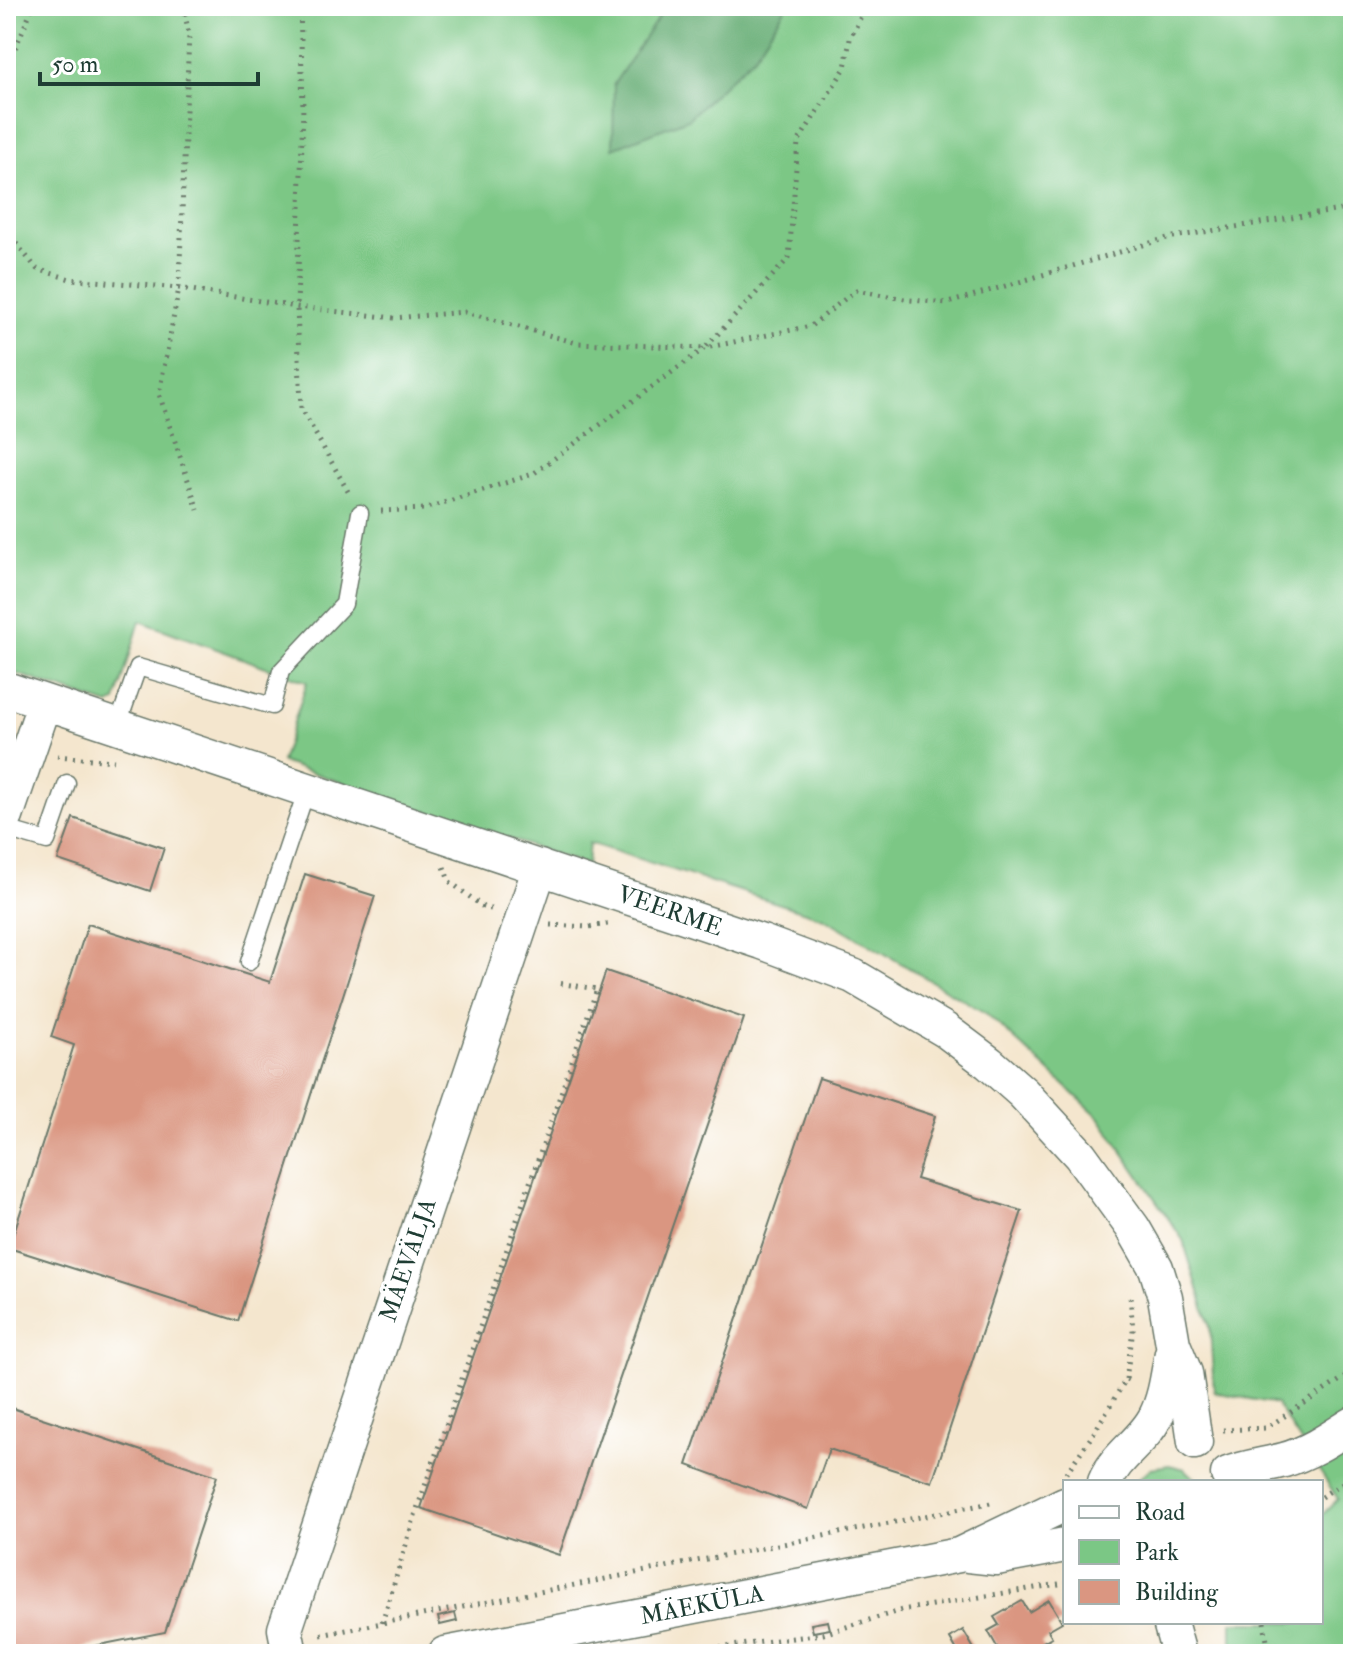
<svg xmlns="http://www.w3.org/2000/svg" width="1359" height="1660" font-family="'IM FELL Double Pica',serif">
<style>
.green{fill:#7bc785;stroke:#4d825c;stroke-width:2}
.forest{fill:#64ac72;stroke:#427453;stroke-width:2}
.building{fill:#da9681}
.lines{fill:none;stroke-linecap:round;stroke-linejoin:round}
.service-casing{stroke:#6a786a;stroke-width:19}
.minor-casing{stroke:#6a786a;stroke-width:37}
.path{stroke:#6a786a;stroke-width:5;stroke-dasharray:2 6;stroke-linecap:butt}
.service{stroke:#fff;stroke-width:16}
.minor{stroke:#fff;stroke-width:34}
.labels{text-anchor:middle;dominant-baseline:central;stroke-width:7;stroke-linejoin:round;paint-order:stroke}
.street-label{font-size:24px;fill:#1f3d34;stroke:#fff}
</style>
<rect width="100%" height="100%" fill="#fff"/>
<filter id="ink" filterUnits="userSpaceOnUse"><feTurbulence type="fractalNoise" baseFrequency=".0125" numOctaves="2"/><feDisplacementMap in="SourceGraphic" scale="16" xChannelSelector="R" yChannelSelector="G"/><feConvolveMatrix kernelMatrix="1 2 1 2 8 2 1 2 1" color-interpolation-filters="sRGB"/></filter>
<filter id="wash" filterUnits="userSpaceOnUse"><feTurbulence type="fractalNoise" baseFrequency=".006" numOctaves="4" result="noise"/><feDisplacementMap in="SourceGraphic" scale="32" xChannelSelector="R" yChannelSelector="G"/><feGaussianBlur stdDeviation="1.8" result="paint"/><feColorMatrix in="noise" values="0 0 0 0 0 0 0 0 0 0 0 0 0 0 0 0 0 1.4 0 .05"/><feComposite in="paint" operator="in"/></filter>
<g filter="url(#wash)">
<rect width="100%" height="100%" fill="#f4e6ce"/>
<path class="green" d="M 6,6 L 666,6 L 614,84 L 754,56 L 787,6 L 1353,6 L 1353,1654 L 1232,1654 L 1232,1622 L 1321,1622 L 1321,1516 L 1338,1499 L 1276,1404 L 1214,1392 L 1210,1327 L 1183,1240 L 1099,1117 L 987,1014 L 824,918 L 589,843 L 587,865 L 281,762 L 307,682 L 140,621 L 116,701 L 109,705 L 6,670 Z
M 1169,1465 L 1185,1469 L 1199,1482 L 1135,1482 L 1151,1468 Z"/>
<path class="forest" d="M 666,6 L 787,6 L 754,56 L 688,119 L 613,148 L 614,84 Z"/>
<g id="blocks">
<path class="building" d="M 73,818 L 164,848 L 150,891 L 58,860 Z
M 305,874 L 375,896 L 238,1321 L 9,1248 L 74,1045 L 51,1037 L 88,924 L 270,982 Z
M 606,971 L 744,1018 L 559,1555 L 421,1508 Z
M 819,1078 L 935,1116 L 916,1179 L 1022,1211 L 932,1482 L 829,1449 L 808,1509 L 687,1465 Z
M 6,1406 L 217,1476 L 165,1632 L 54,1654 L 6,1654 Z
M 1049,1600 L 1062,1622 L 1048,1630 L 1052,1637 L 1041,1643 L 1048,1654 L 1014,1654 L 1011,1649 L 1001,1654 L 988,1631 L 999,1625 L 994,1617 L 1022,1601 L 1029,1612 Z
M 455,1613 L 457,1621 L 440,1625 L 438,1617 Z
M 828,1621 L 830,1629 L 813,1632 L 811,1624 Z
M 963,1630 L 977,1654 L 959,1654 L 950,1638 Z"/>
</g>
</g>
<g filter="url(#ink)">
<use href="#blocks" fill-opacity="0" stroke="#6a786a" stroke-width="2"/>
<g class="lines">
<g class="service-casing">
<path id="service" d="M 118,724 L 138,667 L 272,706 L 281,671 L 344,604 L 360,513
M 6,829 L 47,841 L 67,783
M 249,962 L 307,789"/>
</g>
<g class="minor-casing">
<path id="minor" d="M 6,689 L 762,942 L 853,976 L 945,1030 L 989,1063 L 1023,1093 L 1080,1155 L 1133,1228 L 1156,1268 L 1165,1297 L 1173,1344 L 1185,1373 L 1195,1442
M 6,816 L 45,702
M 1228,1474 C 1246,1467 1265,1465 1284,1460 C 1309,1453 1331,1438 1353,1424
M 1105,1482 C 1116,1455 1144,1441 1156,1416 C 1166,1396 1168,1373 1172,1353
M 968,1555 L 996,1558 L 1065,1545
M 1170,1622 L 1179,1654
M 290,1654 L 285,1629 L 540,867
M 445,1654 L 959,1555 L 1065,1504"/>
</g>
<path class="path" d="M 183,6 L 189,34 L 179,288 L 159,394 L 198,510
M 300,6 L 303,106 L 297,307 L 301,408 L 350,495
M 6,70 L 33,6
M 6,231 L 37,269 L 70,279 L 179,288 L 297,307 L 394,318 L 465,312 L 577,343 L 705,348 L 789,258 L 798,142 L 845,68 L 850,39 L 866,6
M 381,511 L 424,509 L 533,474 L 705,348 L 811,326 L 856,290 L 910,300 L 948,303 L 1167,238 L 1353,208
M 57,756 L 114,761
M 444,867 L 449,881 L 483,907 L 494,910
M 550,925 L 588,927 L 608,924
M 1126,1379 L 1133,1330 L 1130,1296
M 1223,1430 L 1266,1428 L 1353,1372
M 1066,1473 L 1092,1436 L 1126,1379 L 1128,1380
M 1321,1497 L 1353,1476
M 1264,1622 L 1269,1654
M 382,1623 L 417,1509 L 597,989 L 558,983
M 321,1635 L 991,1503
M 225,1654 L 259,1647
M 672,1654 L 823,1634 L 902,1610 L 1065,1583"/>
<use href="#service" class="service"/>
<use href="#minor" class="minor"/>
</g>
</g>
<g class="labels">
<g class="street-label">
<text transform="translate(670 911) rotate(19)">VEERME</text>
<text transform="translate(408 1260) rotate(-71)">MÄEVÄLJA</text>
<text transform="translate(702 1605) rotate(-11)">MÄEKÜLA</text>
</g>
</g>
<rect width="1359" height="1660" fill="none" stroke="#fff" stroke-width="32"/>
<rect x="1063" y="1480" width="260" height="144" fill="#ffffff" stroke="#a5b1ae" stroke-width="2"/>
<rect x="1079" y="1506" width="40" height="12" fill="#ffffff" stroke="#a5b1ae" stroke-width="2"/>
<text x="1135" y="1520" font-size="24" fill="#1f3d34">Road</text>
<rect x="1079" y="1540" width="40" height="24" fill="#7bc785" stroke="#a5b1ae" stroke-width="2"/>
<text x="1135" y="1560" font-size="24" fill="#1f3d34">Park</text>
<rect x="1079" y="1580" width="40" height="24" fill="#da9681" stroke="#a5b1ae" stroke-width="2"/>
<text x="1135" y="1600" font-size="24" fill="#1f3d34">Building</text>
<path d="M40 72v12h218v-12" fill="none" stroke="#1f3d34" stroke-width="4"/>
<text x="52" y="72" font-size="24" fill="#1f3d34" stroke="#ffffff" stroke-width="6" paint-order="stroke">50 m</text>
</svg>
